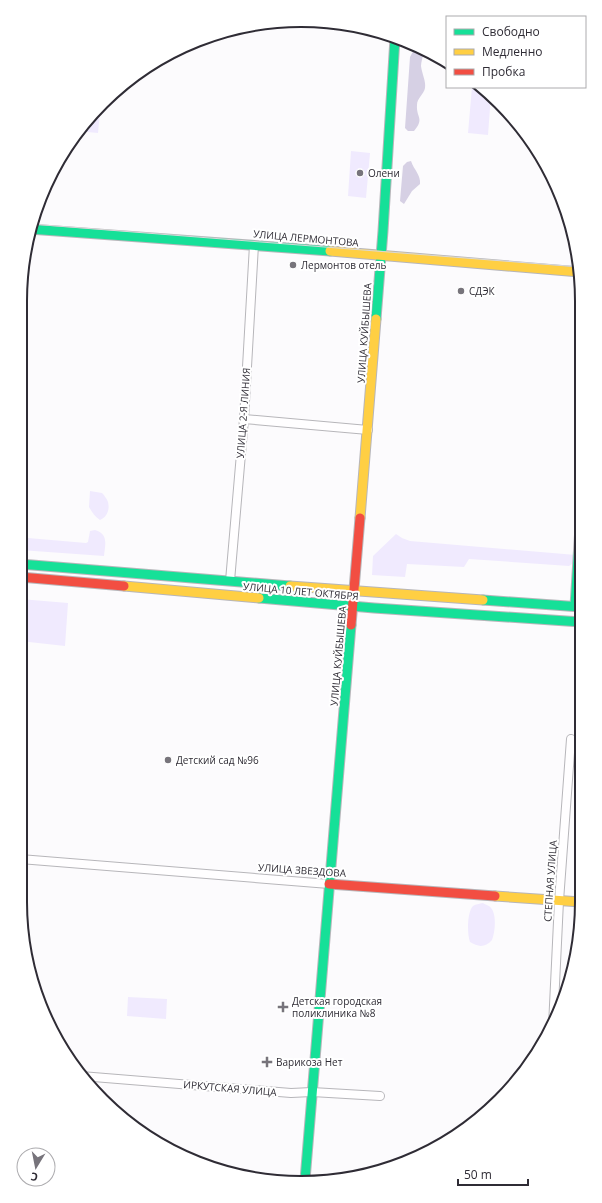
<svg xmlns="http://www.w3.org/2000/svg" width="602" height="1203" font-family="'Open Sans',sans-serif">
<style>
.green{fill:#f0eafe}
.forest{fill:#d6d0e4}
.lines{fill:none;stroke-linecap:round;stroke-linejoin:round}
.street-casing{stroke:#b7b6ba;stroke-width:10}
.fast-casing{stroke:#b7b6ba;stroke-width:11}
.slow-casing{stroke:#b7b6ba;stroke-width:11}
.jam-casing{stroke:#b7b6ba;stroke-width:11}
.street{stroke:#fffeff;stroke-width:8}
.fast{stroke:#16e098;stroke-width:9}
.slow{stroke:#ffcf43;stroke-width:9}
.jam{stroke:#f24e42;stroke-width:9}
.tram{stroke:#d8d8d9;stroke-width:1}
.poi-dot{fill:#77747b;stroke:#fff;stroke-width:1.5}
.labels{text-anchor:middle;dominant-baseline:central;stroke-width:4;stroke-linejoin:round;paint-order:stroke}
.poi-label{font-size:10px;fill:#2f2c35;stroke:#fff;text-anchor:start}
.street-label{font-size:10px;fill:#2f2c35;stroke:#fff}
.rim{fill:none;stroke:#2f2c35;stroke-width:2}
</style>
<rect width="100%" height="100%" fill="#fcfbfd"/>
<path class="green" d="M 472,87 L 482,87 L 491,95 L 488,135 L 468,133 Z
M 96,111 L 100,111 L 98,133 L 77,131 Z
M 351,151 L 370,153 L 366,198 L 348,196 Z
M 90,491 L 102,493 C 104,495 107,499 108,502 C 110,510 107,517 100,520 C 95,517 92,512 89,507 Z
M 95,530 C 109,534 105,545 104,556 L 20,550 L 20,534 L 28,538 L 86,543 L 88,542 L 90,531 Z
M 396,534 L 402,538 L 410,541 L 576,555 L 575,562 L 569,566 L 469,559 L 464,567 L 407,564 L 405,577 L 372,575 L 373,556 Z
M 20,599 L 68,603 L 65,646 L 20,641 Z
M 483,903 C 486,905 489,905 491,908 C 497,915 495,932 492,940 C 485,948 478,947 470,942 C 467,934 467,912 473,906 C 476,904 479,904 483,903 Z
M 128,997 L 167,999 L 166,1019 L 127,1016 Z"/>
<path class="forest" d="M 416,46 L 422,48 L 424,51 C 423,56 421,62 421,66 C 422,74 426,81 425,88 C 424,94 417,98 417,105 C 416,118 425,118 414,131 L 408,131 L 405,128 L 410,57 Z
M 411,161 C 414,170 421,175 420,184 L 412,191 L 404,204 L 400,201 L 403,166 L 407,162 Z"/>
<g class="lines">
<g class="street-casing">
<path id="street" d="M 244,419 L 368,430
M 230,581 L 244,419 L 254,245
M 20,859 L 329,884
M 553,1026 L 559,901 L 571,739
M 81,1076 L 291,1093 L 312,1092 L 380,1096"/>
</g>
<g class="fast-casing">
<path id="fast" d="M 29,229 L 330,251
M 376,319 L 383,231 L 395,38
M 20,564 L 290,586
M 259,598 L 374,608 L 581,622
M 483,600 L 581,607
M 575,606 L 580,527
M 305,1180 L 351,625"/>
</g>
<g class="slow-casing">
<path id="slow" d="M 330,251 L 580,272
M 360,518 L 376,319
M 124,586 L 259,598
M 290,586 L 483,600
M 495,896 L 581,902"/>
</g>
<g class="jam-casing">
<path id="jam" d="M 20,577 L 124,586
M 351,625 L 360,518
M 329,884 L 495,896"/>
</g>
<use href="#street" class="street"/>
<use href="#fast" class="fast"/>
<use href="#slow" class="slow"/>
<use href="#jam" class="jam"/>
<path class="tram" d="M 31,224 L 580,267"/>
</g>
<g class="poi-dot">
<circle cx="360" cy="173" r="4"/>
<circle cx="293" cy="265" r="4"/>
<circle cx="461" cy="291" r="4"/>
<circle cx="168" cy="760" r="4"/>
<path d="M281 1001h4v4h4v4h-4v4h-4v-4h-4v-4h4z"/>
<path d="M265 1056h4v4h4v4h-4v4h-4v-4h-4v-4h4z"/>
</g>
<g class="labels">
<g class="poi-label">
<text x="368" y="173">Олени</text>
<text x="301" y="265">Лермонтов отель</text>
<text x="469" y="291">СДЭК</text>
<text x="176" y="760">Детский сад №96</text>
<text x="292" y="1001">Детская городская<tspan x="292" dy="12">поликлиника №8</tspan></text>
<text x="276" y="1062">Варикоза Нет</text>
</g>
<g class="street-label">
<text transform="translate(306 238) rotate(5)">УЛИЦА ЛЕРМОНТОВА</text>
<text transform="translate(364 333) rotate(-86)">УЛИЦА КУЙБЫШЕВА</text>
<text transform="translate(243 413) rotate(-86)">УЛИЦА 2-Я ЛИНИЯ</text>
<text transform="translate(301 591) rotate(5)">УЛИЦА 10 ЛЕТ ОКТЯБРЯ</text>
<text transform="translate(338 656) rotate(-85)">УЛИЦА КУЙБЫШЕВА</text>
<text transform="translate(302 870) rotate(4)">УЛИЦА ЗВЕЗДОВА</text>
<text transform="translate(550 881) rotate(-86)">СТЕПНАЯ УЛИЦА</text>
<text transform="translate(230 1088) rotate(5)">ИРКУТСКАЯ УЛИЦА</text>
</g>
</g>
<path d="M0 0H602V1203H0ZM301 27H301A274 274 0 0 1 575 301V902A274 274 0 0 1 301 1176H301A274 274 0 0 1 27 902V301A274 274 0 0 1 301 27Z" fill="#fff" fill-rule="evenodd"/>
<path class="rim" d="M301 27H301A274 274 0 0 1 575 301V902A274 274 0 0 1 301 1176H301A274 274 0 0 1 27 902V301A274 274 0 0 1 301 27Z"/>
<rect x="446" y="16" width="140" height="72" fill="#ffffff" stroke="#acabae"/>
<rect x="454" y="29" width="20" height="6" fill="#16e098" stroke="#acabae"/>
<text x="482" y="36" font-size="12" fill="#2f2c35">Свободно</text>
<rect x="454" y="49" width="20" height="6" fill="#ffcf43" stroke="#acabae"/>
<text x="482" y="56" font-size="12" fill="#2f2c35">Медленно</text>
<rect x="454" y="69" width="20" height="6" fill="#f24e42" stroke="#acabae"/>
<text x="482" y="76" font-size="12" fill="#2f2c35">Пробка</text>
<g transform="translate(36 1167) rotate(190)"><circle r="19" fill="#ffffff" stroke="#acabae"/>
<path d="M0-3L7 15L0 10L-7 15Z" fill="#77747b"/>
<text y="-6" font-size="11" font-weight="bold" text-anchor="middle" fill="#2f2c35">С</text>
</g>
<path d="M458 1179v6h70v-6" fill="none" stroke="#2f2c35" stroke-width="2"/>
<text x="464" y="1179" font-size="12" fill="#2f2c35" stroke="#ffffff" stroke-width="3" paint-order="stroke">50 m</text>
</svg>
